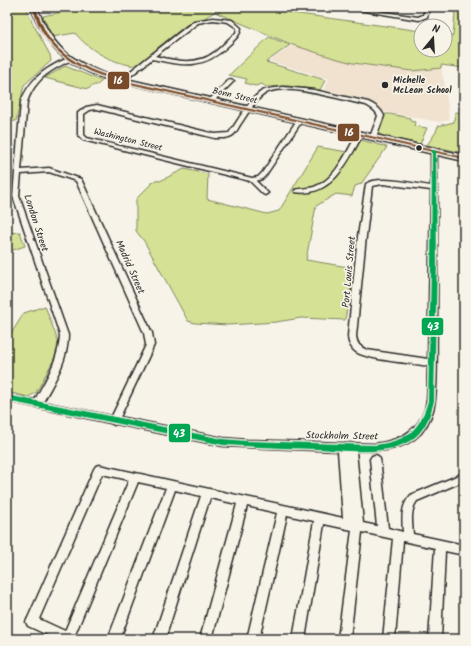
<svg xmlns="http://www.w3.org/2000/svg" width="471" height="646" font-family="Kalam,sans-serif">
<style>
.built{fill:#f1e1cf}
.green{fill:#d5e295;stroke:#808660}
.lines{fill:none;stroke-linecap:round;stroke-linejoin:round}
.street-casing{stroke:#2b2b2b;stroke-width:3}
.secondary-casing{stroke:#2b2b2b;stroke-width:3}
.street{fill:#f7f3e8;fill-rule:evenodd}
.secondary{fill:#f7f3e8;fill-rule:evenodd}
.bus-1-casing{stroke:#f7f3e8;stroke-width:3}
.bus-2-casing{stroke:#f7f3e8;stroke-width:3}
.bus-1{fill:#7a4b2a;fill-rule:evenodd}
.bus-2{fill:#00a651;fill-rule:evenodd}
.poi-dot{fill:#2b2b2b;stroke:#f7f3e8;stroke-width:1.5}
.labels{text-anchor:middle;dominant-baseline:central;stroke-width:3.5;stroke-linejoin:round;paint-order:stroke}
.far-poi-label{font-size:9px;font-weight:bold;fill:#2b2b2b;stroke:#f7f3e8;text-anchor:start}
.far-street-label{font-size:9px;fill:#2b2b2b;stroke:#f7f3e8}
.street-label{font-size:10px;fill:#2b2b2b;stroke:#f7f3e8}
.line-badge{stroke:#f7f3e8;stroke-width:1.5}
.badge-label{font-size:11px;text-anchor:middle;font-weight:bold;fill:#fff}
</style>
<rect width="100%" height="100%" fill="#f7f3e8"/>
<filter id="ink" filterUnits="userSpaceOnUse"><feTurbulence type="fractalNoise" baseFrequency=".025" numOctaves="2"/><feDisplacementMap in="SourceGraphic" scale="8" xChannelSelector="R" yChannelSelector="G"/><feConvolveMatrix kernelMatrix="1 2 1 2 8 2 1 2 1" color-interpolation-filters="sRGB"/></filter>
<g filter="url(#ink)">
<path class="built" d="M 293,45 L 334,58 L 353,63 L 432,69 L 441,68 L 446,91 L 449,120 L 439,122 L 377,110 L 368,104 L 366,100 L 324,90 L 329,79 L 269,61 Z"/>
<path class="green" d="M 7,7 L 26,7 L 32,22 L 50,55 L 51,61 L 24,85 L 16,121 L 7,122 L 7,63 L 12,60 L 7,52 Z
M 61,7 L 213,7 L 216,11 L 203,19 L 186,25 L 156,49 L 157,50 L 138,66 C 113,64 90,51 75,33 L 52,37 L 43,16 L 62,12 Z
M 217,7 L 284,7 L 282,8 L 292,13 L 421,31 L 421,50 L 445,50 L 445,35 L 453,36 L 455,13 L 442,7 L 464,7 L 464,68 L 441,65 L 441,68 L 412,71 L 353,63 L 334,58 L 293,45 L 217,13 L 220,12 Z
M 269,37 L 290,45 L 266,62 L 325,80 L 320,90 L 288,86 L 266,87 L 262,84 L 255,86 L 245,83 L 247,79 L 229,75 Z
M 65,66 L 97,79 L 102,81 L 97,85 L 94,85 L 88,89 L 45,78 Z
M 455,112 L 464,113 L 464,153 L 427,145 L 436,132 L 438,126 L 454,122 Z
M 385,114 L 390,114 L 410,118 L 410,121 L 415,122 L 414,126 L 427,128 L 420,144 C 408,141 385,139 378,133 Z
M 361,140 L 387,147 L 361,184 L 355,186 L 352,196 L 336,194 L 316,206 L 306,260 L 354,268 L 345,320 L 301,318 L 276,322 L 228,325 L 195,323 L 188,321 L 144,241 L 136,231 L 136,199 L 155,180 L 160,181 L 184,169 L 208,174 L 207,199 L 267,214 L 279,211 L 318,147 L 353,153 Z
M 20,232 L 25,246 L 7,252 L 7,233 Z
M 45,306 L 59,344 L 55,357 L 36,393 L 28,397 L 7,392 L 7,340 L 24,313 Z"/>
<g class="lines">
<g class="street-casing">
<path id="street" d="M 341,7 L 352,7 L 418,17 L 423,15 L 426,7 L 430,7 L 427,17 L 419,20 Z
M 213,18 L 232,20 L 241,28 C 240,36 235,39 229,45 C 203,70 185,66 152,59 L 123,82 L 118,81 L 194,21 ZM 213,20 L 228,22 L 237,28 L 236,33 C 228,39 222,47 215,52 C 197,66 176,61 155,56 L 198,23 Z
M 66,59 L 71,60 C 66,63 61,65 56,68 C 42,76 32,87 27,102 L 21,170 L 49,168 L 81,179 L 152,333 L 154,345 L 120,417 L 223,438 L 247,440 L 374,444 C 401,441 423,430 427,400 C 428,389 427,377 428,366 C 412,363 368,360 356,352 C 351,348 348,342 348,336 L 358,236 L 366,184 C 378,175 415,184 431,186 L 431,151 L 434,149 L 437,151 C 437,210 438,268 437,327 C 436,351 438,376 435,400 C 434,411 428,424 421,433 C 404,451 379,452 356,451 L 363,523 L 377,526 L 370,459 L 372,456 L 375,455 L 378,456 L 380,459 L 388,528 L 403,532 C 402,518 401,505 411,495 L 464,473 L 464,481 L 417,501 C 410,510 412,523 413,534 L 464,545 L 464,555 L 445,551 L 441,639 L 429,639 L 435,548 L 403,541 L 395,639 L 383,639 L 393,539 L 362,532 L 350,639 L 338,639 L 352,530 L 324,524 L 305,639 L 293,639 L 314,521 L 287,515 L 259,639 L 247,639 L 277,513 L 247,506 L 212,639 L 200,639 L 237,504 L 210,498 L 165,639 L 153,639 L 201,496 L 175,490 L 120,639 L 108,639 L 166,488 L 138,482 L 74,637 L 75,639 L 56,639 L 28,626 L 26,622 L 28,618 L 94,469 L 96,466 L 99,465 L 343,518 L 338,451 L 223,446 L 116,424 L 114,425 L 110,423 L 7,401 L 7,395 L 35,400 C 46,379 59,360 60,335 L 13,196 L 21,102 C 29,80 45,68 66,59 ZM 49,172 L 76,181 L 144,333 L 146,345 L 112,416 L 43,402 C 55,380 68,360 68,335 L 19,196 L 21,174 ZM 383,184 L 431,190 L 428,359 L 367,350 C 360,347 357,344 356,336 L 366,236 L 372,186 ZM 102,474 L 129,480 L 65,631 L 39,619 Z
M 229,80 L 234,81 L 213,102 L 209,102 L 209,100 Z
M 283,87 L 314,90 L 368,102 C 375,105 381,109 384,116 L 376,137 L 373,139 L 370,137 L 378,116 C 376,110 371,108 366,105 C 343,100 293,85 271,91 C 257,95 248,114 240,125 C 238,128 236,133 233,135 C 228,139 221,138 215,138 L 97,109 L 90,110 L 84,114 L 84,135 L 87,138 L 252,178 L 258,177 L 262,173 L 297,120 L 301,120 L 302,121 L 266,175 L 262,179 L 256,181 L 268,193 L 265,195 L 263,194 L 250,181 L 83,140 L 78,135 L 78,113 L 86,107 L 97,105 L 215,134 L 229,133 C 238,121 249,99 262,91 C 269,88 276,88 283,87 Z
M 360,132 L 363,134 C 348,161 332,198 295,192 L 295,190 C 301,188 308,189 314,187 C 336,179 346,153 357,134 Z"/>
</g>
<g class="secondary-casing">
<path id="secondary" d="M 31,7 L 37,7 C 52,47 69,60 108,75 L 464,155 L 464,161 L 103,78 C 64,63 45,47 31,7 Z"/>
</g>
<use href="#street" class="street"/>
<use href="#secondary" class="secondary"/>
<g class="bus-1-casing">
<path id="bus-1" d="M 32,7 L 36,7 C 39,17 43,27 48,36 C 65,61 94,72 122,80 L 464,157 L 464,159 L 121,82 C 92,74 64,63 46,38 C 39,28 36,18 32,7 Z"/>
</g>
<g class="bus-2-casing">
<path id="bus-2" d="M 432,150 L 434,150 L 436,151 L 437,264 L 434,401 C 430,418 423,435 406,443 C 381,456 343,450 315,449 C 284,448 254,447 223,445 L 7,401 L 7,395 L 223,439 L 247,441 L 374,445 C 406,441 419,432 428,401 L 431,264 Z"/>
</g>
<use href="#bus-1" class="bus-1"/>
<use href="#bus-2" class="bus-2"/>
</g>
</g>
<g class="poi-dot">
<circle cx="385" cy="85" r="4"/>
<circle cx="419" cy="148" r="3.5"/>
</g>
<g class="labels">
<g class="far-poi-label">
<text x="393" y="80">Michelle<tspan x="393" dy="10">McLean School</tspan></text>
</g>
<g class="far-street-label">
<text transform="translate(235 96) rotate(13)">Bonn Street</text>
<text transform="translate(128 140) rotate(14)">Washington Street</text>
</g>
<g class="street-label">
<text transform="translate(36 223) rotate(72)">London Street</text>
<text transform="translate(130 267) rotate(66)">Madrid Street</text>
<text transform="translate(349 272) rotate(-85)">Port Louis Street</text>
<text transform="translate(342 436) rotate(1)">Stockholm Street</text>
</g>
</g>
<g class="line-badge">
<rect x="107" y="71" width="23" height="19" rx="4" fill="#7a4b2a"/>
<rect x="337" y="123" width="23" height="19" rx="4" fill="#7a4b2a"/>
<rect x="421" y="317" width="23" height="19" rx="4" fill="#00a651"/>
<rect x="168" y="423" width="23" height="20" rx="4" fill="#00a651"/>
</g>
<g class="badge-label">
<text x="118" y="84">16</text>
<text x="349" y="136">16</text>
<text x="433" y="330">43</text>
<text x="179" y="437">43</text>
</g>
<rect width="471" height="646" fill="none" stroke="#f7f3e8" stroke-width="24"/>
<rect x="12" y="12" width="447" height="622" fill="none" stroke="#2b2b2b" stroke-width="1.5" filter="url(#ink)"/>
<g transform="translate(433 38) rotate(18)"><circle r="19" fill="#f7f3e8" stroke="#a5a39c"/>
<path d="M0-3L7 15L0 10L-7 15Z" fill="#2b2b2b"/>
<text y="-6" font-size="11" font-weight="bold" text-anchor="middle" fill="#2b2b2b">N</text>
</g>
</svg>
